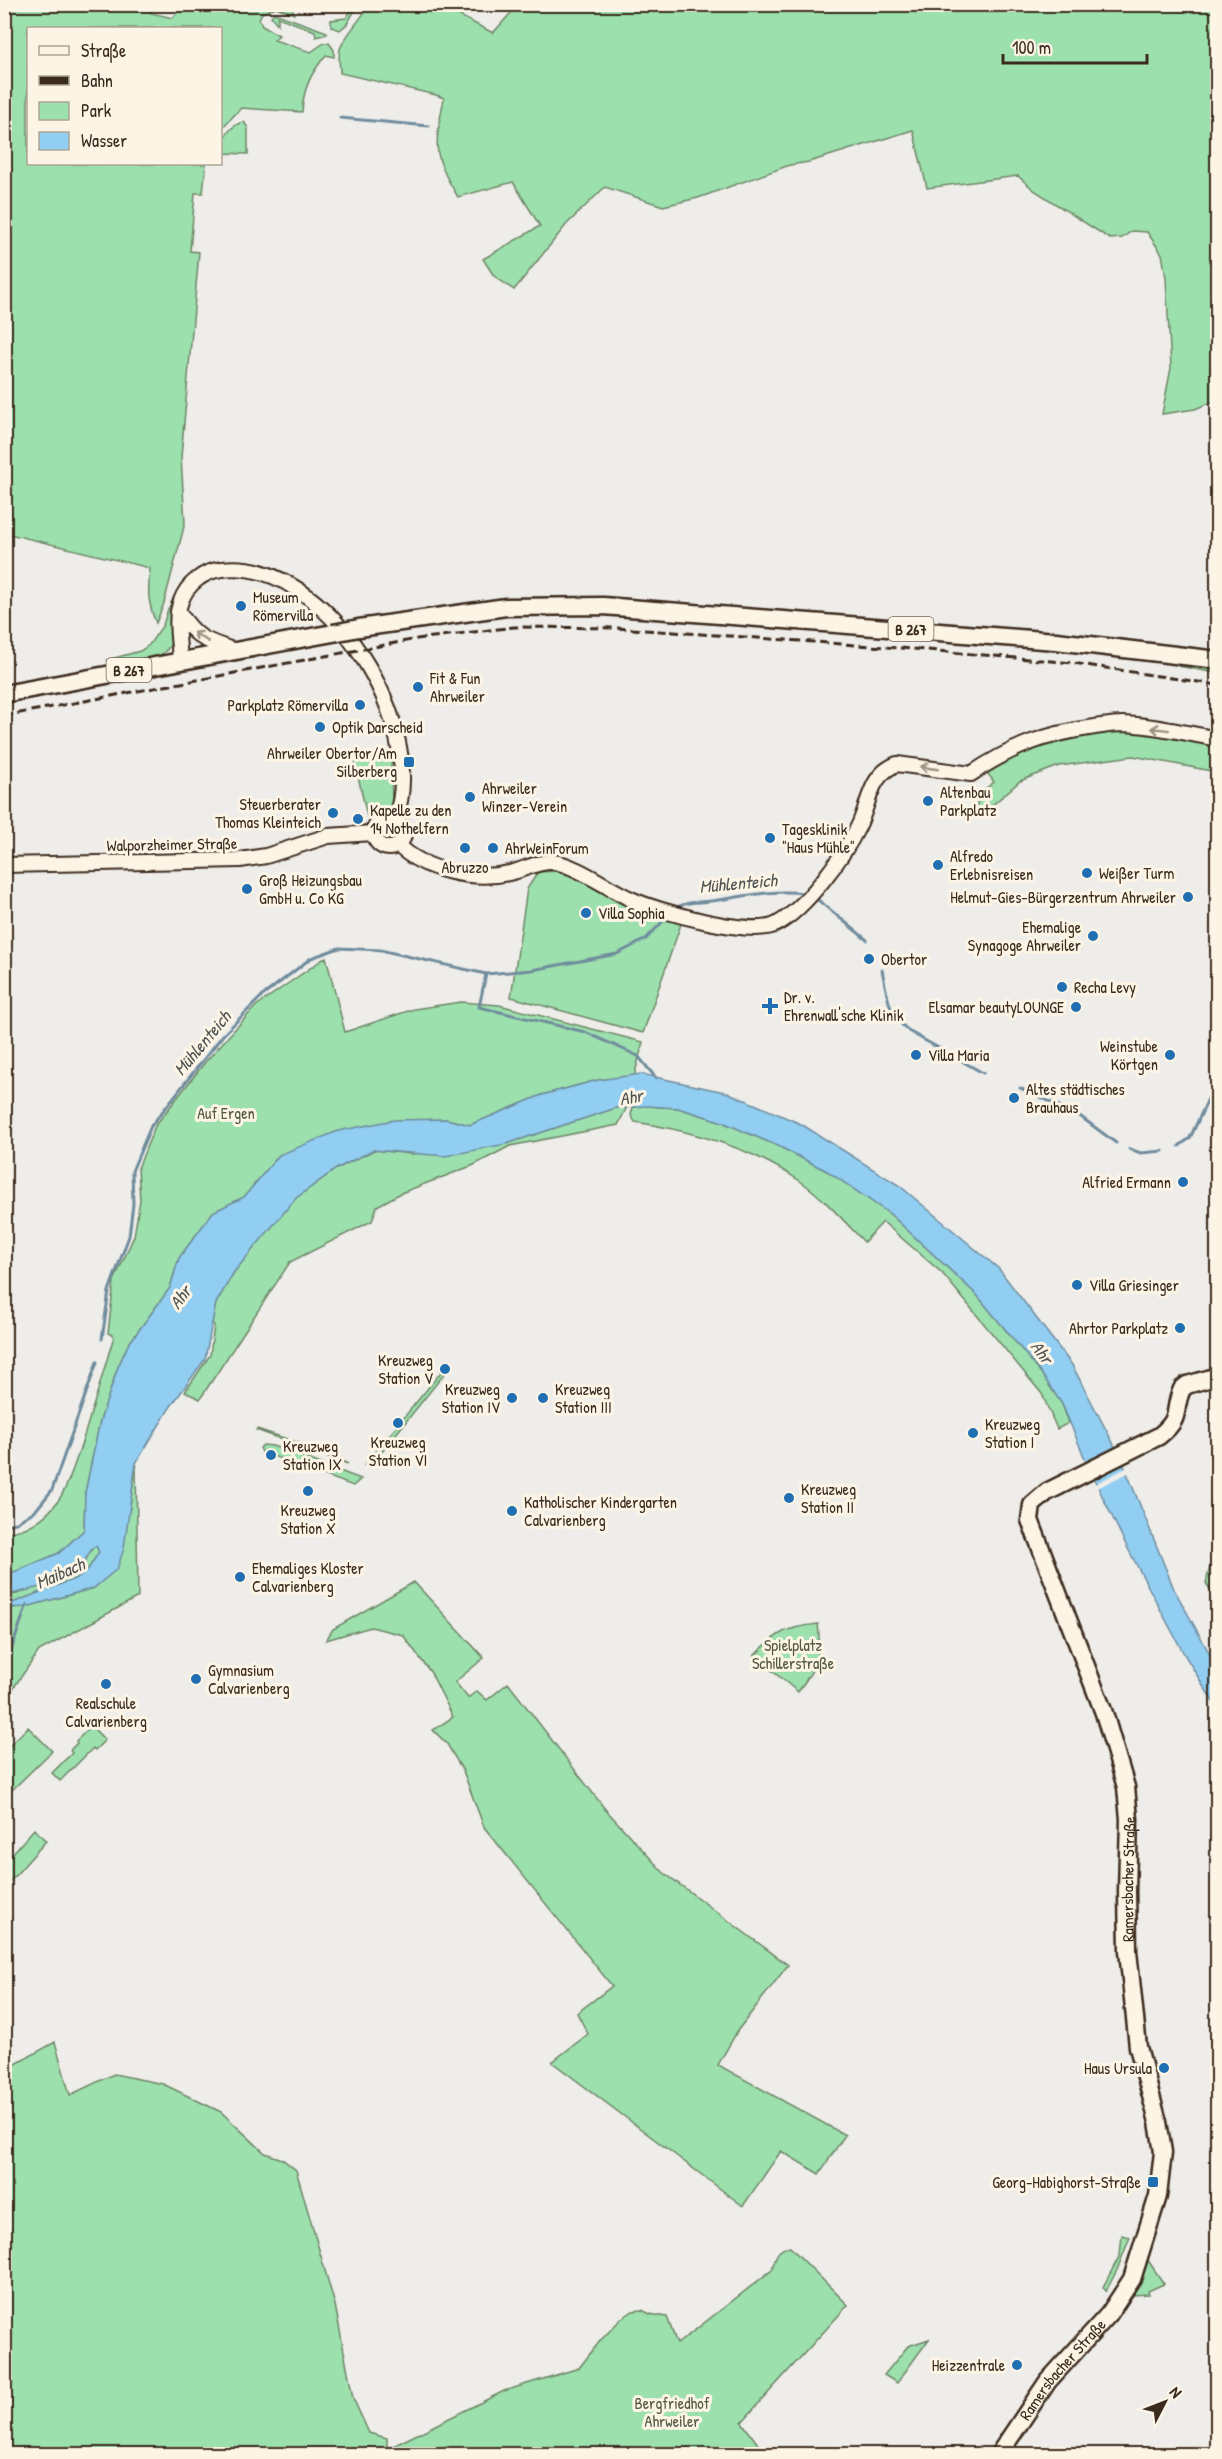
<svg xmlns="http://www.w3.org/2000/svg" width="1222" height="2459" font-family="'Patrick Hand',sans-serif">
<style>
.green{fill:#9ce0ad;stroke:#6c8566;stroke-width:1.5}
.water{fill:#91cef1;stroke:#6f8c9d;stroke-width:1.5;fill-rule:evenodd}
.pier{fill:#efedea}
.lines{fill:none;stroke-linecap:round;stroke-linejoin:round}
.stream{stroke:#6f8c9d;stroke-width:3}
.minor-casing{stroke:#3b2a1e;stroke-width:18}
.major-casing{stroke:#3b2a1e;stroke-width:21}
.minor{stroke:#fcf5e5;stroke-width:14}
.major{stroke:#fcf5e5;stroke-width:16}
.rail{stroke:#3b2a1e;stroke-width:3;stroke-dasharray:9 4.5;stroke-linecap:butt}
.major-bridge-casing{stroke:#3b2a1e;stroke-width:21;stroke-linecap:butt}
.major-bridge{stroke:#fcf5e5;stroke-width:16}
.oneway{stroke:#9c9082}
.poi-dot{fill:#1f6fb2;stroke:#fcf5e5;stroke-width:2}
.labels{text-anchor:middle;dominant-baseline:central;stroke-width:6;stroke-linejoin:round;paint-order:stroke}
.shield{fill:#fcf5e5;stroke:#75675a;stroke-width:1.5}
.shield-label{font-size:15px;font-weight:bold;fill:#3b2a1e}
.poi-label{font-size:16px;fill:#3b2a1e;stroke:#fcf5e5;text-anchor:start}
.street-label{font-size:16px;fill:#3b2a1e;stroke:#fcf5e5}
.park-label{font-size:16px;fill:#535842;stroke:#fcf5e5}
.water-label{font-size:18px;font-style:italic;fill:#505353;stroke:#fcf5e5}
</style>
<rect width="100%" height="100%" fill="#efedea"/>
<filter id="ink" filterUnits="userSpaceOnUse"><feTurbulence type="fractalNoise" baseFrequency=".0167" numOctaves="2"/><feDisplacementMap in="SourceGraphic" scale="12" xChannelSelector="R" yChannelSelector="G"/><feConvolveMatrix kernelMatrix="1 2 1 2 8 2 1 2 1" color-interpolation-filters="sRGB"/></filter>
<g filter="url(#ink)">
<path class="green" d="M 5,4 L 150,5 L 151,13 L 173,18 L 183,5 L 291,5 L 294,14 L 276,7 L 262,13 L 259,19 L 262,26 L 279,35 L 274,40 L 311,52 L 324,43 L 329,43 L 334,50 L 334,57 L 326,55 C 311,73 303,89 302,112 L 241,108 L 221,129 L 220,28 L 28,28 L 28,164 L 206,164 L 203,193 L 195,193 L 190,251 L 199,252 L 181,457 L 185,523 L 164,603 L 156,623 C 147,601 148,591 150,568 L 5,533 L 5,500 L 8,498 L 4,476 Z
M 355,5 L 358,5 L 347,24 L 340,30 L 331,27 L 331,20 L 346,18 Z
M 518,5 L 1217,5 L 1217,400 L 1195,409 L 1162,414 L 1171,368 L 1166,278 L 1162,254 L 1147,232 L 1132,231 L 1122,238 L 1110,239 L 1034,190 L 1018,176 L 927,188 L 913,130 L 809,162 L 790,165 L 698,198 L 663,206 L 605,187 L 567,224 L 514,290 L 494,276 L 483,259 L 540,226 L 513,182 L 458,197 C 431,154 435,146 444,98 L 436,95 L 340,73 C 340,66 338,56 340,49 C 344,37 362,18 369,5 L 439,5 L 493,33 Z
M 274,13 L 327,32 L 327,34 L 316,37 L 315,31 L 278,17 L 278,25 L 271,16 Z
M 244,122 L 248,128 L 248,154 L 221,153 C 220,140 231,124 244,122 Z
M 181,584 L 183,585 C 180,605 179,646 160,655 C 146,662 124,663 109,666 L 107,660 L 140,651 L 149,645 L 163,625 L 168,609 Z
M 1178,664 L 1217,669 L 1217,673 L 1178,666 Z
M 1121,728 L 1217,743 L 1217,772 L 1133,756 L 1059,766 L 1020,781 L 981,815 L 975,811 L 980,793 L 994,782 L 986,771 L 1034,743 Z
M 391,756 L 392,810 L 367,816 L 355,763 Z
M382 832a7 7 0 1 1 14 0a7 7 0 1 1-14 0Z
M 559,871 L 572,876 L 625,905 L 681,924 L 643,1033 L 511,997 L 527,889 L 538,872 Z
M 326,957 L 345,1032 L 414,1009 L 461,1002 L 499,1005 L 643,1042 L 634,1077 L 598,1080 L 542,1095 L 470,1125 L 446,1119 L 279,1155 L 244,1197 L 213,1212 L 179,1258 L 170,1288 L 128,1345 L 118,1367 L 100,1421 L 85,1493 L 84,1530 L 59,1553 L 5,1576 L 5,1532 C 26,1532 46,1518 58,1501 C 68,1487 72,1470 78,1455 C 91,1415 102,1376 114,1336 L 108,1333 L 114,1281 L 134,1236 L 140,1200 L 138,1168 L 155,1126 L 206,1061 L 256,1006 Z
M 647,1106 L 678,1108 L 720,1121 L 780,1147 L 827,1171 L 890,1214 L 977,1295 L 1041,1373 L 1062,1404 L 1069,1423 L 1057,1429 L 1042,1394 L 942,1273 L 883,1222 L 864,1242 C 844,1221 824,1198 800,1181 C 752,1148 693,1131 635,1122 L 631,1115 L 633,1107 Z
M 627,1107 L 618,1125 L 510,1146 L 474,1165 L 401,1193 L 377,1206 L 372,1221 L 290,1262 L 200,1399 L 185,1392 L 210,1355 L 214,1326 L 212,1322 L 216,1303 L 234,1272 L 252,1250 L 296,1198 L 336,1169 L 374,1150 L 412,1154 L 506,1144 L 616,1108 Z
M 446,1366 L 449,1368 L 372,1464 L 365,1465 Z
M 257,1429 L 317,1449 L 348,1464 L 256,1430 Z
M 263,1445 L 273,1446 L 361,1479 L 353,1486 L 262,1452 L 260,1448 Z
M 136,1463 L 138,1597 L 39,1651 L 5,1700 L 5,1608 L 26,1607 L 94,1588 L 129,1513 Z
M 1217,1537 L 1217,1601 L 1206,1583 Z
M 96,1546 L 99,1552 L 87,1571 L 79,1577 L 10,1604 L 6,1602 L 9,1595 L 17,1594 L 84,1562 L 93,1547 Z
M 414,1582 L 484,1658 L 455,1682 L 468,1698 L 477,1691 L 487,1700 L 508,1683 L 605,1809 L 663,1872 L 788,1965 L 738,2030 L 718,2065 L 845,2135 L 819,2174 L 781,2151 L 743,2206 L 552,2062 L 588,2034 L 577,2013 L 612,1986 L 484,1827 L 463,1771 L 447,1744 L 433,1730 L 453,1717 L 431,1673 L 403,1635 L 371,1627 L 326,1640 L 333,1629 Z
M 818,1624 C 822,1657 817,1665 798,1692 L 754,1656 C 778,1632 784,1628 818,1624 Z
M 91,1726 L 105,1740 L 95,1750 L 93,1748 L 60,1781 L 52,1773 L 72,1753 L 70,1750 L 77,1743 L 76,1741 Z
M 28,1727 L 52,1751 L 8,1794 L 5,1791 L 5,1750 Z
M 34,1829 L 46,1841 L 5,1887 L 5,1862 Z
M 55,2042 L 70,2095 L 114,2074 L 163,2084 L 221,2112 L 265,2153 L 282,2159 L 296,2170 L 335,2305 L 353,2398 L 369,2433 L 387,2438 L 387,2449 L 504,2391 L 579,2368 L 600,2341 L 621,2319 L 633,2311 L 642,2310 L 650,2314 L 667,2317 L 677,2344 L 772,2270 C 775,2259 776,2248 790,2247 L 848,2305 L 742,2422 L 765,2454 L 5,2454 L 5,2070 Z
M 1122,2235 L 1130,2237 L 1117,2270 L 1106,2291 L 1103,2287 L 1120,2255 Z
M 1145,2256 L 1164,2284 L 1148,2291 L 1149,2294 L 1132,2295 Z
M 929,2339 L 897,2383 L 884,2375 L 908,2346 Z"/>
<path class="water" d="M 641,1074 L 729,1093 L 801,1124 L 900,1186 L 999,1269 L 1072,1365 L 1121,1458 L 1174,1589 L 1217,1667 L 1217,1708 L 1184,1654 L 1126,1545 L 1091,1473 L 1062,1404 L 1041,1373 L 977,1295 L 890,1214 L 827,1171 L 780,1147 L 720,1121 L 678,1108 L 647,1106 L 616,1108 L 506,1144 L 445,1156 L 373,1150 L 336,1169 L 296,1198 L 234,1272 L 216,1303 L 205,1359 L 169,1409 L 136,1463 L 124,1548 L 117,1569 L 94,1588 L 26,1607 L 5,1608 L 5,1576 L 59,1553 L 84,1530 L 85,1493 L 100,1421 L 118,1367 L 128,1345 L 170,1288 L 179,1258 L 213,1212 L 244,1197 L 279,1155 L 338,1131 L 394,1120 L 446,1119 L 470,1125 L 542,1095 L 598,1080 ZM 96,1546 L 99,1552 L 87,1571 L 79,1577 L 10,1604 L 6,1601 L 9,1595 L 40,1587 L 65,1576 L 84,1562 L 93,1547 Z"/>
<path class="pier" d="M 1128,1467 L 1130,1472 L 1095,1489 L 1093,1485 Z"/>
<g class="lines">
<path class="stream" d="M 340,118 L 429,126
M 818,900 L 867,940
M 675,908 C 687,901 697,903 711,901 C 742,897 773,889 804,893
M 882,970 C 888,997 887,1014 910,1032 L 983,1073
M 486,974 L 479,1007 L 585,1032 L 638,1056 L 656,1078
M 1020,1088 L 1077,1114 L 1116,1143
M 1179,1146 L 1190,1138 L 1209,1097
M 1129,1149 L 1141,1153 L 1163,1151
M 102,1339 L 109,1291 L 129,1236 L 133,1204 L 132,1171 L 151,1126 L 223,1035 L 261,997 L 311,958 L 339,948 L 380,950 L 486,974 L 532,970 L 617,954 L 646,939 L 667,917
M 4,1525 L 16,1523 L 36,1510 L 52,1490 L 97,1362
M 4,1671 L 27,1604"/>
<g class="minor-casing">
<path id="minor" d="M 178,611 C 196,638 203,640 233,650
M 180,660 C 179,641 174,618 181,601 C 187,584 204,571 222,569 C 327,556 430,728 395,819
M374 833a15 15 0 1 1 30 0a15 15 0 1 1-30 0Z
M 398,845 C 424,871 474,881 509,873 C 524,870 538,861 553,862 C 575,864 610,890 631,899 C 657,911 752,938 777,924 C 806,908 843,857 858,827 C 870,803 869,775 897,764 L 971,774 C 1013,746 1045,734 1095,727 C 1103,726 1113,724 1122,724 C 1154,725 1186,733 1218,739
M 4,865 L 240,860 L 266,856 L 328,836 L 373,833"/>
</g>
<g class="major-casing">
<g id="major">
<path d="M 359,628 L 506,607 L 603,606 L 1056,641 L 1218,660"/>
<path d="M 4,694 L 333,633"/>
<path id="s1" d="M 999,2454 L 1048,2381 L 1109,2314 L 1132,2279 L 1158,2196 L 1163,2152 L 1158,2122 L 1138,2047 L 1128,1951 L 1127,1891 L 1129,1819 L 1126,1787 L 1104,1713 L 1030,1520 L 1032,1505 L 1047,1492 L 1159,1436 C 1183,1417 1172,1411 1182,1389 L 1187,1385 L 1218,1376"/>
</g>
</g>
<use href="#minor" class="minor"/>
<use href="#major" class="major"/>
<path class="rail" d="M 4,716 L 417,639 L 514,627 L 617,628 L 927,650 L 1073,663 L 1218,685"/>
<g class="major-bridge-casing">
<path id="major-bridge" d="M 333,633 L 359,628"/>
</g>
<use href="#major-bridge" class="major-bridge"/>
</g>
<defs><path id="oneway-shaft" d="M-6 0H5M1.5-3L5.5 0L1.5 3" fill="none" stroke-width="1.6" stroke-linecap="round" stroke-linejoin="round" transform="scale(1.5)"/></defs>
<g class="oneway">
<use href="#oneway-shaft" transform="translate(201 637) rotate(-148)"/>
<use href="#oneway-shaft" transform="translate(1160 729) rotate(-173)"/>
<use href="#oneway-shaft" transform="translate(929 768) rotate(-172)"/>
</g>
</g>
<g class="poi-dot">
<circle cx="241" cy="606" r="6"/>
<circle cx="418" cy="687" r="6"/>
<circle cx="360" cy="705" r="6"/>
<circle cx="320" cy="727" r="6"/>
<rect x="403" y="756" width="12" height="12" rx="3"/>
<circle cx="470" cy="797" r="6"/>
<circle cx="928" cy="801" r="6"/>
<circle cx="333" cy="813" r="6"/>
<circle cx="358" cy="819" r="6"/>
<circle cx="770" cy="838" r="6"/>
<circle cx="465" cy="848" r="6"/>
<circle cx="493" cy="848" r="6"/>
<circle cx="938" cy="865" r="6"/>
<circle cx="1087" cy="873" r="6"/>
<circle cx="247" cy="889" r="6"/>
<circle cx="1188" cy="897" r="6"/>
<circle cx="586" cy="913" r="6"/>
<circle cx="1093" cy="936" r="6"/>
<circle cx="869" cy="959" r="6"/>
<circle cx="1062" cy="987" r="6"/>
<path d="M767 997h6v6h6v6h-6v6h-6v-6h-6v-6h6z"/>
<circle cx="1076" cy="1007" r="6"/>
<circle cx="916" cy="1055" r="6"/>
<circle cx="1170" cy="1055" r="6"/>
<circle cx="1014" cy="1098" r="6"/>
<circle cx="1183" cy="1182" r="6"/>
<circle cx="1077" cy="1285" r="6"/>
<circle cx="1180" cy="1328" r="6"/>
<circle cx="445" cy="1369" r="6"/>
<circle cx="512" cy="1398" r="6"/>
<circle cx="543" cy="1398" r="6"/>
<circle cx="398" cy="1423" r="6"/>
<circle cx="973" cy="1433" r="6"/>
<circle cx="271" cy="1455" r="6"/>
<circle cx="308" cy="1491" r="6"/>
<circle cx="789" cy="1498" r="6"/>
<circle cx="512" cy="1511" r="6"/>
<circle cx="240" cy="1577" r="6"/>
<circle cx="196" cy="1679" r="6"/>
<circle cx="106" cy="1684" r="6"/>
<circle cx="1164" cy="2068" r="6"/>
<rect x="1147" y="2176" width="12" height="12" rx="3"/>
<circle cx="1017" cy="2365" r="6"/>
</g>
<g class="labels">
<g class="shield">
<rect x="888.5" y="617" width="45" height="24" rx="4.5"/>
<rect x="106.5" y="658" width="45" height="24" rx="4.5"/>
</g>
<g class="shield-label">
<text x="911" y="629">B 267</text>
<text x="129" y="670">B 267</text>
</g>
<g class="poi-label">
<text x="253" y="597">Museum<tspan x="253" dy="18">Römervilla</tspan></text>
<text x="430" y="678">Fit &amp; Fun<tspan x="430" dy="18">Ahrweiler</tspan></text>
<text x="348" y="705" text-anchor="end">Parkplatz Römervilla</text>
<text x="332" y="727">Optik Darscheid</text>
<text x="397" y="753" text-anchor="end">Ahrweiler Obertor/Am<tspan x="397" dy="18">Silberberg</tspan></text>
<text x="482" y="788">Ahrweiler<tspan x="482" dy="18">Winzer-Verein</tspan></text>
<text x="940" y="792">Altenbau<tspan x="940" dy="18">Parkplatz</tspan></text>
<text x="321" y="804" text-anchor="end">Steuerberater<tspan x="321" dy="18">Thomas Kleinteich</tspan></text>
<text x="370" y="810">Kapelle zu den<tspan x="370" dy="18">14 Nothelfern</tspan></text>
<text x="782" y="829">Tagesklinik<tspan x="782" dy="18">"Haus Mühle"</tspan></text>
<text x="505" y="848">AhrWeinForum</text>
<text x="950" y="856">Alfredo<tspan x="950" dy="18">Erlebnisreisen</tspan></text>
<text x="465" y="867" text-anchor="middle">Abruzzo</text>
<text x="1099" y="873">Weißer Turm</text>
<text x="259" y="880">Groß Heizungsbau<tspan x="259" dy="18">GmbH u. Co KG</tspan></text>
<text x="1176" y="897" text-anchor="end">Helmut-Gies-Bürgerzentrum Ahrweiler</text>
<text x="598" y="913">Villa Sophia</text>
<text x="1081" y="927" text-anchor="end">Ehemalige<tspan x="1081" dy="18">Synagoge Ahrweiler</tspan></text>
<text x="881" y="959">Obertor</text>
<text x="1074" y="987">Recha Levy</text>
<text x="784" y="997">Dr. v.<tspan x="784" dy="18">Ehrenwall'sche Klinik</tspan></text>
<text x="1064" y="1007" text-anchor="end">Elsamar beautyLOUNGE</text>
<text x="1158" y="1046" text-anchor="end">Weinstube<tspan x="1158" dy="18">Körtgen</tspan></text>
<text x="928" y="1055">Villa Maria</text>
<text x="1026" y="1089">Altes städtisches<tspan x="1026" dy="18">Brauhaus</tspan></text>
<text x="1171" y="1182" text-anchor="end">Alfried Ermann</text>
<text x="1089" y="1285">Villa Griesinger</text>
<text x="1168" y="1328" text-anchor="end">Ahrtor Parkplatz</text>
<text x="433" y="1360" text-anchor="end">Kreuzweg<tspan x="433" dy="18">Station V</tspan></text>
<text x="500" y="1389" text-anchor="end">Kreuzweg<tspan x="500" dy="18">Station IV</tspan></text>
<text x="555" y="1389">Kreuzweg<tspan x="555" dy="18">Station III</tspan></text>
<text x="985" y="1424">Kreuzweg<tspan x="985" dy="18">Station I</tspan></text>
<text x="398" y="1442" text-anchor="middle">Kreuzweg<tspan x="398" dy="18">Station VI</tspan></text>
<text x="283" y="1446">Kreuzweg<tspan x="283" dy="18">Station IX</tspan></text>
<text x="801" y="1489">Kreuzweg<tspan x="801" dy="18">Station II</tspan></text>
<text x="524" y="1502">Katholischer Kindergarten<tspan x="524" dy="18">Calvarienberg</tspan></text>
<text x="308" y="1510" text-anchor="middle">Kreuzweg<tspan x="308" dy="18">Station X</tspan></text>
<text x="252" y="1568">Ehemaliges Kloster<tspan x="252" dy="18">Calvarienberg</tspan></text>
<text x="208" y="1670">Gymnasium<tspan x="208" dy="18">Calvarienberg</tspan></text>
<text x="106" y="1703" text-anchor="middle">Realschule<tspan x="106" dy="18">Calvarienberg</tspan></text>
<text x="1152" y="2068" text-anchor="end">Haus Ursula</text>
<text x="1141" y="2182" text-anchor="end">Georg-Habighorst-Straße</text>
<text x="1005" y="2365" text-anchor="end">Heizzentrale</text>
</g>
<g class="street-label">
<text transform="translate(172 844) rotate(-1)">Walporzheimer Straße</text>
<text stroke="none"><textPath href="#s1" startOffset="628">Ramersbacher Straße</textPath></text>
<text stroke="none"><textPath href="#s1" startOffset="106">Ramersbacher Straße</textPath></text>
</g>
<g class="park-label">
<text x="226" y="1113">Auf Ergen</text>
<text x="793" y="1645">Spielplatz<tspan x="793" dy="18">Schillerstraße</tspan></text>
<text x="672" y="2403">Bergfriedhof<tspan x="672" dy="18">Ahrweiler</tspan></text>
</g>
<g class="water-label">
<text transform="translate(738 883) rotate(-5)">Mühlenteich</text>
<text transform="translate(202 1043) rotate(-50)">Mühlenteich</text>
<text transform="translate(631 1097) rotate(-11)">Ahr</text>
<text transform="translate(180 1297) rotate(-53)">Ahr</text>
<text transform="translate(1042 1352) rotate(53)">Ahr</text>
<text transform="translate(60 1573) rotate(-24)">Maibach</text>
</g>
</g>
<rect width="1222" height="2459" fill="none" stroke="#fcf5e5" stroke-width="24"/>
<rect x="12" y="12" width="1198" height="2435" fill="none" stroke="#3b2a1e" stroke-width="2" filter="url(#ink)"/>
<rect x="27" y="27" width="195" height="138" fill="#fcf5e5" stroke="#afa495" stroke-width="1.5"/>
<rect x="39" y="46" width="30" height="9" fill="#fcf5e5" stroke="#afa495" stroke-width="1.5"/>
<text x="81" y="57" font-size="18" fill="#3b2a1e">Straße</text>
<rect x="39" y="76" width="30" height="9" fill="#3b2a1e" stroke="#afa495" stroke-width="1.5"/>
<text x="81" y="87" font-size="18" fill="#3b2a1e">Bahn</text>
<rect x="39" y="102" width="30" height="18" fill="#9ce0ad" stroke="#afa495" stroke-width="1.5"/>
<text x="81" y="117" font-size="18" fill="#3b2a1e">Park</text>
<rect x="39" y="132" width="30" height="18" fill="#91cef1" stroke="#afa495" stroke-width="1.5"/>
<text x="81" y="147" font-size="18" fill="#3b2a1e">Wasser</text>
<g transform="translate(1165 2402) rotate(48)" stroke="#fcf5e5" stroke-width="4.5" paint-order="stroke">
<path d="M0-4.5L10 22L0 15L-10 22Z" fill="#3b2a1e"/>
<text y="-9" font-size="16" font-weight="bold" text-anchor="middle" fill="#3b2a1e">N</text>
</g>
<path d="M1003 54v9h144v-9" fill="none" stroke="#3b2a1e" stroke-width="3"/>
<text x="1012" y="54" font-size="18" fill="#3b2a1e" stroke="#fcf5e5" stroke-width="4.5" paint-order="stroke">100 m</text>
</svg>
